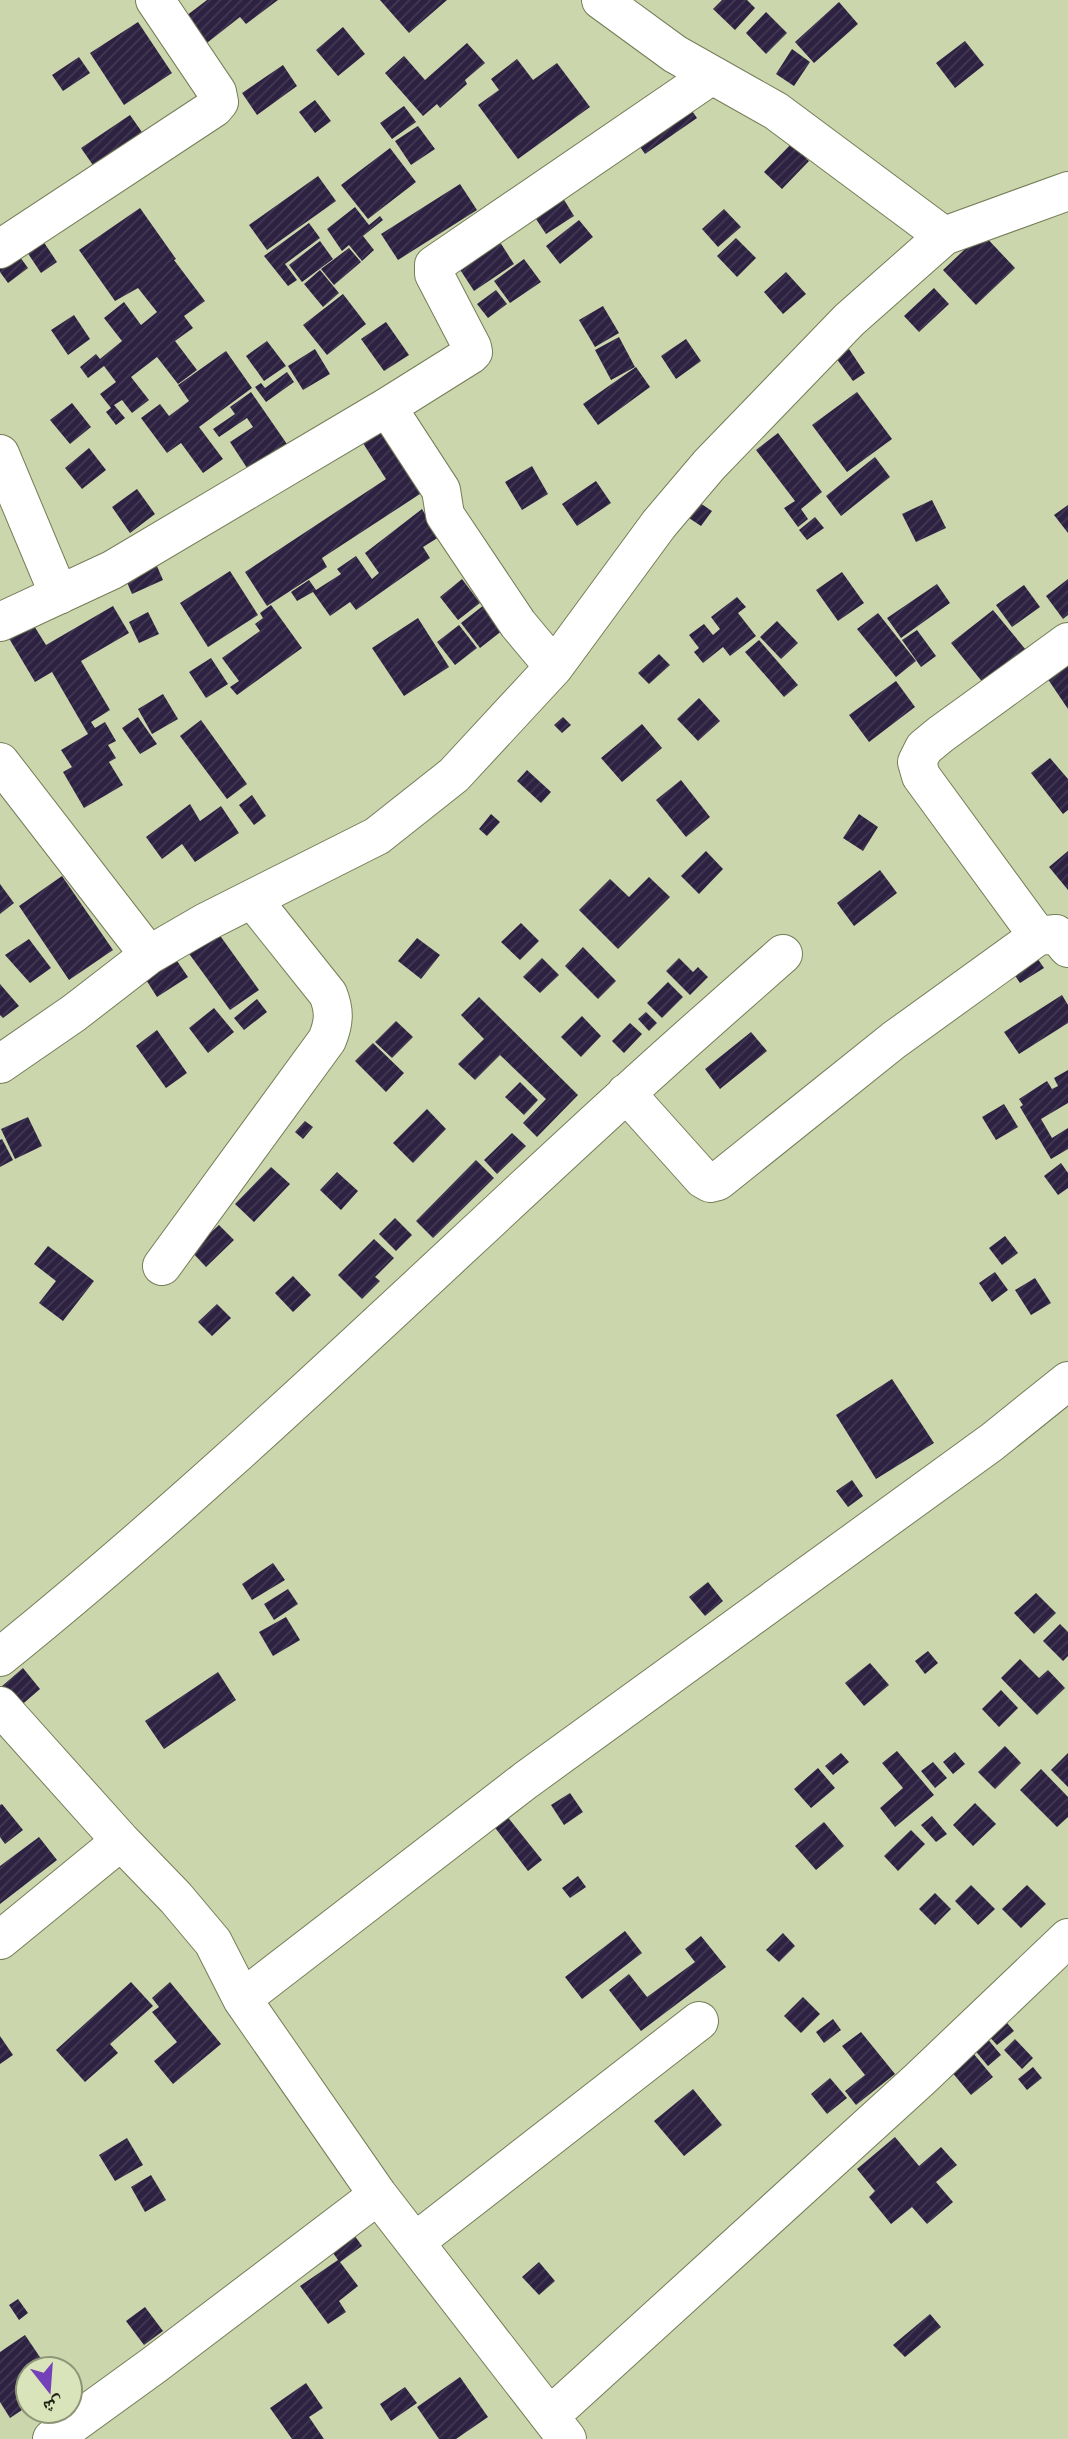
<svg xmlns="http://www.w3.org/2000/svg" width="1068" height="2439" font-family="'Golos Text','Noto Naskh Arabic',sans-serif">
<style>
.building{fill:url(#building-hatch)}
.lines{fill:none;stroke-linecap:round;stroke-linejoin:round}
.minor-casing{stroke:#747d57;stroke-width:40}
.minor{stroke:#fff;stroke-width:38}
</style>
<defs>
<pattern id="building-hatch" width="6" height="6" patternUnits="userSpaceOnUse" patternTransform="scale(1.75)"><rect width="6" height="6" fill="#2d2241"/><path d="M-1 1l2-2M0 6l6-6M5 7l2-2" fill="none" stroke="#423953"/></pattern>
</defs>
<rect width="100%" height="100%" fill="#ccd6ad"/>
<path class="building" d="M 207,0 L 278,0 L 246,24 L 240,17 L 203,46 L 182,19 Z
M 380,0 L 447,0 L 409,33 Z
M 722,0 L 747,0 L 755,8 L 735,30 L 713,9 Z
M 839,2 L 858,24 L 814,63 L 795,42 Z
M 766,12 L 787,33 L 766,54 L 746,33 Z
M 138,22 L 172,73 L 124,105 L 90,53 Z
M 343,27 L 365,54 L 338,76 L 316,50 Z
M 965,41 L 984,65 L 955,88 L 936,63 Z
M 467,43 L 485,63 L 465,80 L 467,84 L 440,108 L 437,104 L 423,116 L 385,73 L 404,56 L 425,80 Z
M 792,49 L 810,62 L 794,86 L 776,74 Z
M 79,57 L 90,73 L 63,91 L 52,75 Z
M 517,59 L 533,80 L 557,63 L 590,107 L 518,159 L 478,105 L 499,90 L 491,79 Z
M 283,65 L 297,86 L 257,115 L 242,93 Z
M 684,99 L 697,118 L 645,154 L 632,135 Z
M 315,100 L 331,121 L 315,133 L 299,112 Z
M 404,106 L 416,122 L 392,139 L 380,123 Z
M 130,115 L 144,135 L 95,168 L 81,148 Z
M 418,126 L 435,149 L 411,165 L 395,141 Z
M 791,144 L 809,161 L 782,189 L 764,172 Z
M 390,148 L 416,182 L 368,219 L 341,185 Z
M 318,176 L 336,201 L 267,250 L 249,225 Z
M 460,184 L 477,210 L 398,260 L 381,234 Z
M 555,185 L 574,216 L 546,234 L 526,204 Z
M 355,207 L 369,225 L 380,216 L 383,220 L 363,236 L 374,250 L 362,261 L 349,245 L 342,251 L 327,229 Z
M 140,208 L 176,259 L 174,260 L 205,301 L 184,316 L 193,328 L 175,341 L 197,370 L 178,384 L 157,357 L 131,377 L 149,400 L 132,413 L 122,400 L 114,405 L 125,418 L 116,425 L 106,412 L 111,408 L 100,394 L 116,382 L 104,366 L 88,378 L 80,367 L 96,354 L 100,359 L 122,341 L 104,318 L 124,302 L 141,325 L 157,312 L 138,288 L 115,301 L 79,250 Z
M 724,209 L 741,227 L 718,247 L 702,229 Z
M 579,220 L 593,237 L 560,264 L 546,246 Z
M 309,223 L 320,238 L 285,264 L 297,280 L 288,286 L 264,256 Z
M 982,233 L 1015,268 L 976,305 L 943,270 Z
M 736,238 L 756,258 L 737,277 L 717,256 Z
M 498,239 L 514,264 L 474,291 L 457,265 Z
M 43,241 L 57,262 L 41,273 L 27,252 Z
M 320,241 L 333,259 L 302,282 L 289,265 Z
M 12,246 L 28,268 L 8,283 L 0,272 L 0,254 Z
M 349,248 L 361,262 L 334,285 L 321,269 Z
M 524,259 L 541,282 L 510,303 L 494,281 Z
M 320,270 L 339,293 L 323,307 L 304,284 Z
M 786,272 L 806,294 L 783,314 L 764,292 Z
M 934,288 L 949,304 L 919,332 L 904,316 Z
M 496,290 L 507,304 L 488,318 L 477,304 Z
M 343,294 L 366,324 L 327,355 L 303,325 Z
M 603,306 L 619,333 L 595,347 L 579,320 Z
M 74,315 L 90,339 L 68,355 L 51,330 Z
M 386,322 L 409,355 L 384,371 L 361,339 Z
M 619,337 L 635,367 L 611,380 L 595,350 Z
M 686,339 L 701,361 L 676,379 L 661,356 Z
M 267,341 L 286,366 L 264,381 L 246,356 Z
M 315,349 L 330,374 L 303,390 L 288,366 Z
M 849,349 L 865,373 L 853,381 L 836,358 Z
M 226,351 L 252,388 L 199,427 L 223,459 L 203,473 L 181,443 L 167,453 L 141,418 L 160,404 L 169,416 L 189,401 L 178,385 Z
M 636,367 L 650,387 L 598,425 L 583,404 Z
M 287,372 L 294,382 L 266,402 L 255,387 L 261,383 L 265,388 Z
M 251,392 L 289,447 L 251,474 L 230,442 L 253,427 L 247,418 L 219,437 L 213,429 L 235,414 L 230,407 Z
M 857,392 L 892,439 L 847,472 L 812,425 Z
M 72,403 L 91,427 L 70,444 L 50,420 Z
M 379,424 L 423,492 L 322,558 L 327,567 L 267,606 L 245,572 L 386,479 L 359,437 Z
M 778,433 L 822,492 L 801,509 L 808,519 L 798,527 L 784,508 L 795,501 L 756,450 Z
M 89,448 L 106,470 L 82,489 L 65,468 Z
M 875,457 L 890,477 L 841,516 L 826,496 Z
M 532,466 L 548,494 L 522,510 L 505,482 Z
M 596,481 L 611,503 L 577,526 L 562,504 Z
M 137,489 L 155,514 L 130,533 L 112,507 Z
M 932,500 L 946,528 L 916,542 L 902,514 Z
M 697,501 L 712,511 L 701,526 L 686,516 Z
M 1068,505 L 1068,533 L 1054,515 Z
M 422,509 L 439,537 L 423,547 L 430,558 L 356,610 L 350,602 L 330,616 L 313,592 L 297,601 L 291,592 L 309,580 L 316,590 L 341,574 L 337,569 L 356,556 L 372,579 L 379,573 L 365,553 Z
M 815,517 L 824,528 L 807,540 L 799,530 Z
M 153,557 L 163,580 L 132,594 L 122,571 Z
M 230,571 L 258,615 L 208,647 L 180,603 Z
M 842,572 L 864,603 L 838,621 L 816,590 Z
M 462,579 L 480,603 L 458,620 L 440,597 Z
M 1068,579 L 1068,615 L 1063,619 L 1046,596 Z
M 937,584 L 950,603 L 901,638 L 887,618 Z
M 1024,585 L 1040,607 L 1012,627 L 996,605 Z
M 737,597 L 746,607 L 738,613 L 756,636 L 730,656 L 723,647 L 703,663 L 694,652 L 699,648 L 689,635 L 704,624 L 713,635 L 720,629 L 711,617 Z
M 271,605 L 302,648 L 237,695 L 230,687 L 239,681 L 222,658 L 260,631 L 255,624 L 263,618 L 260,613 Z
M 484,605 L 503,630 L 480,648 L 461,623 Z
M 113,606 L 129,633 L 81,661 L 110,710 L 91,722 L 95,728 L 105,722 L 116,741 L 108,745 L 116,758 L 109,762 L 123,785 L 84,808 L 63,772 L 72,767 L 61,750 L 88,734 L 52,672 L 35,682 L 7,635 L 31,621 L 46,645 Z
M 993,610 L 1026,650 L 984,684 L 951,643 Z
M 148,612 L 159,634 L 139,643 L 129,622 Z
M 878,613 L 916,661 L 896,677 L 857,629 Z
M 418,618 L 449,667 L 404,696 L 372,648 Z
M 777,621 L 798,643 L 781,659 L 760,637 Z
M 459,625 L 477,648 L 455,665 L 437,642 Z
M 917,630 L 936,656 L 921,667 L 902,640 Z
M 759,640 L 798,685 L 784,697 L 745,652 Z
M 1068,648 L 1068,709 L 1041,669 Z
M 659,654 L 670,665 L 649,684 L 638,673 Z
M 211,658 L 228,684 L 206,698 L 189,672 Z
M 896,681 L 915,707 L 869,742 L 849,715 Z
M 163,694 L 178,719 L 152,734 L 138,709 Z
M 699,698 L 720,721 L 698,741 L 677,719 Z
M 138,717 L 157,744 L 140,754 L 122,728 Z
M 563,717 L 571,725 L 562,733 L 554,725 Z
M 201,720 L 247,784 L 227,799 L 180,736 Z
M 642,724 L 662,748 L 622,782 L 601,758 Z
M 1050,758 L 1068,779 L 1068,810 L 1063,814 L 1031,773 Z
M 527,770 L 551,792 L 541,803 L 517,781 Z
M 681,780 L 710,817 L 686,837 L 656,800 Z
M 252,795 L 266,816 L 254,825 L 239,805 Z
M 190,804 L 200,821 L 221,806 L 239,833 L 195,862 L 182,844 L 162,859 L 146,837 Z
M 491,814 L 500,822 L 487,836 L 479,829 Z
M 859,814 L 878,827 L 863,851 L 843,838 Z
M 706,851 L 723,869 L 699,894 L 681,876 Z
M 1068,851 L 1068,890 L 1049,867 Z
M 880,870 L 897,893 L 854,926 L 837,903 Z
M 62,876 L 113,950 L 69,980 L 19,906 Z
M 649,877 L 670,897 L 618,949 L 579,910 L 610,879 L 629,897 Z
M 0,884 L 14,903 L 0,914 Z
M 211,923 L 259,990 L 230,1010 L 182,944 Z
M 521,923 L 539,941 L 520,960 L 501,942 Z
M 417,938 L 440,955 L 421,979 L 398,961 Z
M 29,939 L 51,968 L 30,983 L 5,955 Z
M 583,947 L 616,981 L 598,999 L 565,966 Z
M 1031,949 L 1044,968 L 1020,983 L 1007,964 Z
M 173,955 L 188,977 L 157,997 L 143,975 Z
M 542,958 L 559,975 L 540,993 L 523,977 Z
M 679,958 L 693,972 L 698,967 L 708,977 L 690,995 L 666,971 Z
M 668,982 L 683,997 L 662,1018 L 647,1003 Z
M 0,984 L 19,1006 L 3,1018 L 0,1015 Z
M 1062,995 L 1068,1005 L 1068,1023 L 1019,1054 L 1004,1032 Z
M 479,997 L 578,1095 L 537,1137 L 523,1123 L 546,1099 L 500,1055 L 475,1080 L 458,1064 L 484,1039 L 461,1015 Z
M 257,999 L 267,1012 L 244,1030 L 234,1018 Z
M 214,1008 L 234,1032 L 208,1053 L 189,1028 Z
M 646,1012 L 657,1023 L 649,1031 L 638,1019 Z
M 582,1016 L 601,1036 L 581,1057 L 561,1037 Z
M 396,1021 L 413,1037 L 392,1058 L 375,1042 Z
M 630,1023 L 642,1034 L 624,1053 L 612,1041 Z
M 157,1030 L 187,1073 L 166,1088 L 136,1046 Z
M 751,1032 L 767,1051 L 720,1089 L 705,1069 Z
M 373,1043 L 404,1073 L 386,1092 L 355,1061 Z
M 1068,1070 L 1068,1103 L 1041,1119 L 1052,1138 L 1068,1128 L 1068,1149 L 1051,1159 L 1020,1107 L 1023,1105 L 1019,1099 L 1047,1081 L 1052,1089 L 1058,1086 L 1054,1078 Z
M 520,1082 L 538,1100 L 524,1115 L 505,1097 Z
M 1004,1104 L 1018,1127 L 996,1140 L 982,1117 Z
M 427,1109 L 446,1129 L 413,1163 L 393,1143 Z
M 28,1117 L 42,1146 L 15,1159 L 1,1129 Z
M 305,1121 L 313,1127 L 303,1139 L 295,1132 Z
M 512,1133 L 526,1146 L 497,1174 L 484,1160 Z
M 2,1139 L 13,1160 L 0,1167 L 0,1140 Z
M 476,1160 L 494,1178 L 433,1238 L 416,1221 Z
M 1061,1163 L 1068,1173 L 1068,1188 L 1058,1195 L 1044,1176 Z
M 271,1167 L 290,1184 L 254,1222 L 235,1204 Z
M 337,1172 L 358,1191 L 341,1210 L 320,1190 Z
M 395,1218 L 412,1235 L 396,1251 L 379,1234 Z
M 219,1225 L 234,1240 L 206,1267 L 191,1251 Z
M 1005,1236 L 1018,1253 L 1002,1265 L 989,1248 Z
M 374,1239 L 394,1258 L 375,1277 L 380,1281 L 362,1299 L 338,1275 Z
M 48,1246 L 94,1281 L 63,1321 L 39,1303 L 56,1281 L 34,1264 Z
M 995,1272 L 1008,1290 L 992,1302 L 979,1283 Z
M 293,1276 L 311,1295 L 293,1312 L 275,1293 Z
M 1035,1278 L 1051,1303 L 1031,1315 L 1015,1290 Z
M 217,1304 L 231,1318 L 212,1336 L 198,1322 Z
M 892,1379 L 934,1443 L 876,1479 L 836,1415 Z
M 852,1480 L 863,1496 L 848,1507 L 836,1491 Z
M 273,1563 L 285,1580 L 252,1600 L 242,1584 Z
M 708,1582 L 723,1601 L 705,1616 L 689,1597 Z
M 288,1589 L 298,1604 L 274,1620 L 264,1604 Z
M 1036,1593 L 1056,1613 L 1034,1634 L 1014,1613 Z
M 286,1617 L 300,1640 L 273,1656 L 259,1632 Z
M 1060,1624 L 1068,1632 L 1068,1656 L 1063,1661 L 1043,1641 Z
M 928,1651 L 938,1663 L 925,1674 L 915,1661 Z
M 1020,1659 L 1039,1678 L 1048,1670 L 1065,1688 L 1037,1715 L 1001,1678 Z
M 870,1663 L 889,1685 L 864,1706 L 845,1683 Z
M 23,1668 L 40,1689 L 18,1708 L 1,1687 Z
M 218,1672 L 236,1700 L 164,1749 L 145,1721 Z
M 1001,1690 L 1018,1708 L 999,1727 L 982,1709 Z
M 1005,1746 L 1021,1763 L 995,1789 L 978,1772 Z
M 897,1751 L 934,1795 L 895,1827 L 880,1808 L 903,1788 L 882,1763 Z
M 955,1752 L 965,1764 L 953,1774 L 943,1762 Z
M 841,1753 L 849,1762 L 833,1775 L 825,1766 Z
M 1068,1753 L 1068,1787 L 1051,1770 Z
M 933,1762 L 947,1778 L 935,1788 L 921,1771 Z
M 818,1768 L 835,1788 L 811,1808 L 794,1789 Z
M 1041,1769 L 1068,1797 L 1068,1817 L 1057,1827 L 1020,1790 Z
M 570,1793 L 583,1812 L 564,1825 L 551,1805 Z
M 975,1803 L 996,1824 L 973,1846 L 953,1825 Z
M 2,1804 L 23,1830 L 5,1844 L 0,1837 L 0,1805 Z
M 506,1815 L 542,1860 L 528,1871 L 493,1825 Z
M 932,1816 L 947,1834 L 936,1842 L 921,1825 Z
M 824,1822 L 844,1846 L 816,1870 L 795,1846 Z
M 911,1830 L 925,1844 L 898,1871 L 884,1856 Z
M 39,1837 L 57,1860 L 0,1904 L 0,1866 Z
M 578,1876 L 586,1887 L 570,1898 L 562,1888 Z
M 971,1885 L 995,1909 L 978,1925 L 955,1901 Z
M 1027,1885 L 1046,1904 L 1021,1928 L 1002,1909 Z
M 935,1893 L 951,1909 L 935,1925 L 919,1909 Z
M 625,1931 L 642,1953 L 582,1999 L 565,1977 Z
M 783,1933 L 795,1946 L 779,1962 L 766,1950 Z
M 701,1936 L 726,1967 L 641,2031 L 609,1990 L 629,1974 L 647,1997 L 695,1962 L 685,1949 Z
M 131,1982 L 153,2006 L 110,2044 L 118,2053 L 85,2082 L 56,2050 Z
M 170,1982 L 221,2044 L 173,2084 L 154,2061 L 177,2042 L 152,2012 L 159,2007 L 152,1998 Z
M 803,1997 L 820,2014 L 801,2033 L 784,2016 Z
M 1002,2017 L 1014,2031 L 997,2045 L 984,2031 Z
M 833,2019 L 841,2030 L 824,2043 L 816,2032 Z
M 861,2032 L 895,2074 L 856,2105 L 845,2091 L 865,2075 L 842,2046 Z
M 0,2036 L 13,2055 L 0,2064 Z
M 986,2037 L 1001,2055 L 988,2066 L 973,2048 Z
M 1015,2039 L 1033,2058 L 1022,2069 L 1004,2050 Z
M 973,2053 L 993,2077 L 971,2095 L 951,2071 Z
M 1033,2067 L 1042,2078 L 1027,2090 L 1018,2079 Z
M 830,2078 L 847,2098 L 827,2114 L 811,2094 Z
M 693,2089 L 722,2125 L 684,2156 L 654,2121 Z
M 895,2137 L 919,2166 L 941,2147 L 957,2165 L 936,2182 L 953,2202 L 927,2224 L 912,2207 L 891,2224 L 869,2197 L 875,2191 L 857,2169 Z
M 127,2138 L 143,2165 L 115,2181 L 99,2155 Z
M 151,2175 L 166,2200 L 145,2212 L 131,2187 Z
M 347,2225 L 362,2246 L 340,2262 L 358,2286 L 339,2301 L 346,2312 L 328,2324 L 300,2286 L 338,2260 L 324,2240 Z
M 539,2262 L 555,2281 L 539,2295 L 522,2277 Z
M 18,2299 L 28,2313 L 19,2320 L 9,2305 Z
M 145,2307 L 163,2331 L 144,2345 L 126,2321 Z
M 930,2314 L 941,2327 L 905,2357 L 893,2345 Z
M 25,2335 L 48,2369 L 28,2369 L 28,2406 L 10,2418 L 0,2402 L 0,2352 Z
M 460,2377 L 488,2417 L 456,2439 L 439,2439 L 417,2407 Z
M 306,2383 L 323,2408 L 309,2417 L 324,2439 L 292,2439 L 270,2408 Z
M 405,2387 L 417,2403 L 391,2421 L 380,2404 Z"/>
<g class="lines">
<g class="minor-casing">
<path id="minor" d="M 601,0 L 675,54 L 776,111 L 944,236
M 0,249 L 214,108 L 219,102 L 217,92 L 155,0
M 387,407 L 441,490 L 445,515 L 518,624 L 554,667
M 0,454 L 59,595
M 0,622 L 112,570 L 387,407 L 470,355 L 473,352 L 472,347 L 434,274 L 434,265 L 712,75
M 0,762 L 149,955
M 1038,936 L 921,776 L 917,762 L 924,748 L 941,734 L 1068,642
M 0,1064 L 74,1013 L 149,955 L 206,922 L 377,836 L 454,775 L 554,667 L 659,524 L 709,465 L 849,320 L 944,236 L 1068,191
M 626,1093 L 703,1179 L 710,1183 L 718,1181 L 894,1040 L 1038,936 L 1056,934 L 1068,948
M 162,1266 L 327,1040 C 334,1023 335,1011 328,994 L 253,900
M 0,1657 C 218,1481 418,1284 625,1095 C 677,1047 730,1001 783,954
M 0,1706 L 121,1841 L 176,1898 L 213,1942 L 242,1999 L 378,2195 L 567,2439
M 0,1940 L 121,1841
M 242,1999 L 526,1780 L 992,1442 L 1068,1381
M 415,2242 L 699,2021
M 550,2416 L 920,2079 L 1068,1938
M 52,2439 L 154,2365 L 378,2195"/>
</g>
<use href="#minor" class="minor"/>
</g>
<g transform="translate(49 2390) rotate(163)"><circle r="33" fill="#d9e4ba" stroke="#8e9677" stroke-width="2"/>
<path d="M0-5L12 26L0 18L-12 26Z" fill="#7441b9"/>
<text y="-10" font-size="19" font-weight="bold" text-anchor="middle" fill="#1e2212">ش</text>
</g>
</svg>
